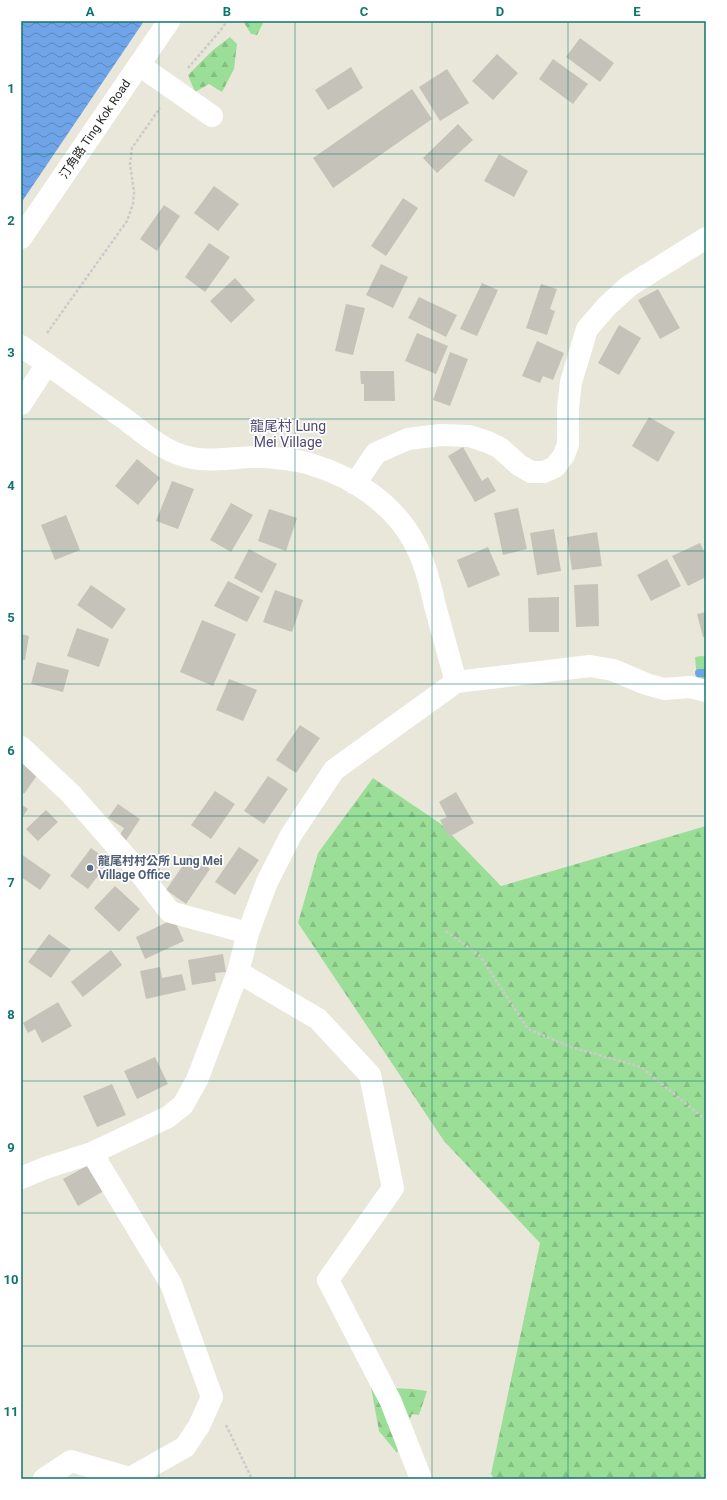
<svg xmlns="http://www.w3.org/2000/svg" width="727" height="1500" font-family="Roboto,'Noto Sans TC',sans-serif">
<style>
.forest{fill:url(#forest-firs)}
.water{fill:url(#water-waves)}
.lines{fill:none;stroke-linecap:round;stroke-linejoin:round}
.stream{stroke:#70a4e8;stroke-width:8}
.building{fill:#c5c3b9}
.path{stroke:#cbcbcb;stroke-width:2.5;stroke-dasharray:3 2;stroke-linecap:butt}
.street{stroke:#fff;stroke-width:22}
.secondary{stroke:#fff;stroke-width:22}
.grid{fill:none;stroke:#0f766e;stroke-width:1;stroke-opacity:0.55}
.service-dot{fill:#5c6f8a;stroke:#fff;stroke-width:1.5}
.labels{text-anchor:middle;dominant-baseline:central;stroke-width:3.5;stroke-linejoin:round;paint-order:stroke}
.street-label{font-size:12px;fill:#272727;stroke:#fff}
.service-label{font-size:12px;font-weight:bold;fill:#4e5e75;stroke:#fff;text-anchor:start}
.quarter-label{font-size:14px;fill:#504a75;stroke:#fff}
.neatline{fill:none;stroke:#0f766e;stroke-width:1.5}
.grid-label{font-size:13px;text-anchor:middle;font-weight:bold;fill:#0f766e}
</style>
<defs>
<pattern id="forest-firs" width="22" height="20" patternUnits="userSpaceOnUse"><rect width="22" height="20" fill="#9ade98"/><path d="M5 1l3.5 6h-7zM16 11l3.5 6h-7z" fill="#85be83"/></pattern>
<pattern id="water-waves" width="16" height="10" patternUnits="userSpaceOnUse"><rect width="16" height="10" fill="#70a4e8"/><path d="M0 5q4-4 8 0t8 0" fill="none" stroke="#5c86bc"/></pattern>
</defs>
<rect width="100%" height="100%" fill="#e9e7d9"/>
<path class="forest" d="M 243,21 L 264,21 L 257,35 L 251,34 Z
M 230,37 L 237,44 L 234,69 L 222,92 L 209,84 L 195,92 L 188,75 L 213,50 Z
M 706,656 L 706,691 L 698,690 L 695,657 Z
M 373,778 L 441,824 L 501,886 L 706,826 L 706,1479 L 494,1479 L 491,1474 L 540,1243 L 444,1141 L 298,923 L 318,853 Z
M 371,1387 L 412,1389 L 427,1391 L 419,1415 L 412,1414 L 397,1453 L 379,1431 Z"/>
<path class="water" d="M 21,21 L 144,21 L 21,203 Z"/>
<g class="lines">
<path class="stream" d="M 699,673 L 706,673"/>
</g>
<path class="building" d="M 580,38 L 614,63 L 600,82 L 566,57 Z
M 497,54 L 518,73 L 493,100 L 472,81 Z
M 553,59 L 588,84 L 573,104 L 539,79 Z
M 351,67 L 363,88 L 328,110 L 315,90 Z
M 447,69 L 469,103 L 440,121 L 419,87 Z
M 412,89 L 432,119 L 333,188 L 313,158 Z
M 458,124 L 473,140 L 437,173 L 423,158 Z
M 499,154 L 528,171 L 514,197 L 484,181 Z
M 214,186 L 239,204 L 218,231 L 194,213 Z
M 403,198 L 418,208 L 386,256 L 371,246 Z
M 164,205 L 180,216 L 157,251 L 140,239 Z
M 209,243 L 230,257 L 205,292 L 185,277 Z
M 381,264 L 408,277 L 393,308 L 366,295 Z
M 235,278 L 255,300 L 231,323 L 210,301 Z
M 482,283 L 498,290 L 477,336 L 460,329 Z
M 541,284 L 557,289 L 550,309 L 555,311 L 547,335 L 526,328 Z
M 658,289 L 680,328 L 660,339 L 638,300 Z
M 419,297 L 457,315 L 446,337 L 408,318 Z
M 346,304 L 365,308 L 353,355 L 335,351 Z
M 619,325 L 641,338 L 619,375 L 598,363 Z
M 417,333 L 448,346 L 436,374 L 405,361 Z
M 537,341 L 564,353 L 553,380 L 543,376 L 540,383 L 522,376 Z
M 450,352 L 468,359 L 450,406 L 433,400 Z
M 360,371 L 394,371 L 395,401 L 364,401 L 364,384 L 361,384 Z
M 649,417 L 675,432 L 658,462 L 632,446 Z
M 463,447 L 482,481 L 488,477 L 496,491 L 475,502 L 448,456 Z
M 137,459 L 160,478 L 138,505 L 115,486 Z
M 172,481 L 194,489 L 178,529 L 156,521 Z
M 231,503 L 253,515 L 231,552 L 210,540 Z
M 518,508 L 527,549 L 503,555 L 494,513 Z
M 269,509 L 297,518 L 286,551 L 258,541 Z
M 66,515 L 80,550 L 55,560 L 41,525 Z
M 554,529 L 561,571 L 537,575 L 530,533 Z
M 597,532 L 602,566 L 572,570 L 567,537 Z
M 700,543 L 706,555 L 706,577 L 688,586 L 672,556 Z
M 488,547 L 500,575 L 468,588 L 457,560 Z
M 249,549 L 277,564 L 262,593 L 234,578 Z
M 667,559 L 681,586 L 651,601 L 637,575 Z
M 228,581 L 260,597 L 247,622 L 214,606 Z
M 598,584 L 599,626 L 576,627 L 574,585 Z
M 91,585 L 126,609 L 112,629 L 77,605 Z
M 275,590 L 303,600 L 292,632 L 263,622 Z
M 559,597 L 559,632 L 529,632 L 528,598 Z
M 706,612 L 706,637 L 703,637 L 697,614 Z
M 202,620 L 236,634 L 213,686 L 180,672 Z
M 77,628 L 109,639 L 99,667 L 67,656 Z
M 21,634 L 29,636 L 25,660 L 21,660 Z
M 37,662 L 69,670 L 63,692 L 31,684 Z
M 229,679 L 257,690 L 243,721 L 216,710 Z
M 300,725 L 320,738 L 296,773 L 276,760 Z
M 21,757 L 40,771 L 24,794 L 21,791 Z
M 268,776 L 288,789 L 264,824 L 244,811 Z
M 215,791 L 235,804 L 211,839 L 191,825 Z
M 456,792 L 474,823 L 449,837 L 440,820 L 447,817 L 439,802 Z
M 21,804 L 28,809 L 21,819 Z
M 118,804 L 140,819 L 125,842 L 118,838 L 124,828 L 108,818 Z
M 46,810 L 58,822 L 38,841 L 26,829 Z
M 239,847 L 259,860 L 235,895 L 215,882 Z
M 91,848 L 109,861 L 88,889 L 70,876 Z
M 21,854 L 51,875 L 40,890 L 21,877 Z
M 190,855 L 210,869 L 186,904 L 166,890 Z
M 115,886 L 140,909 L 119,932 L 94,908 Z
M 174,919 L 184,941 L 145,959 L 136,937 Z
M 49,934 L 71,950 L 51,978 L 28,962 Z
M 111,950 L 122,965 L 83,997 L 71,982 Z
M 223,954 L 226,972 L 215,973 L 216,981 L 192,985 L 188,960 Z
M 160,967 L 162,978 L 182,974 L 186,990 L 146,999 L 140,971 Z
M 58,1002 L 72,1026 L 42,1043 L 35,1029 L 28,1033 L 23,1023 Z
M 155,1057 L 168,1084 L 137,1099 L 124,1071 Z
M 112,1084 L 126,1115 L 97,1127 L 83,1096 Z
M 94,1162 L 109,1188 L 78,1206 L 63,1179 Z"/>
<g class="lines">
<path class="path" d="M 188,68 L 220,31 L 227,21
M 47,333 L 127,221 L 133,204 L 134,192 L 130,164 L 132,148 L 160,108
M 446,931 L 480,956 L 528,1029 L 571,1047 L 641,1067 L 706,1120
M 226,1425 L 252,1479"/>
<path class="street" d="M 139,65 L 212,116
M 21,346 C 56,370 90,395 125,419 C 142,432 161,449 181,455 C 211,466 244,453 275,458 C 288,459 303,461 316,466 C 355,478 394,505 414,542 C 425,562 430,584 435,606 C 442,631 449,656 456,682
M 21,404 L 47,364
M 355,484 L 376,453 L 408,439 L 440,435 L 469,436 L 488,442 L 500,448 L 519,465 L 531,472 L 544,472 L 555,467 L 564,455 L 568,444 L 568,408 L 571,382 L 587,329 L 607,306 L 629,286 L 706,238
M 21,747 L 71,794 L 139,872 L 170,912 L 248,933
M 238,972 L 318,1019 L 370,1075 L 393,1188 L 328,1280 L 391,1402 L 421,1479
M 21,1178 L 45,1168 L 92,1153 L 168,1117 L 183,1105 L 197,1080 L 238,972 L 248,933 L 267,882 L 291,835 L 334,770 L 456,682 L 590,666 L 613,670 L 646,684 L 664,689 L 690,687 L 706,691
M 44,1479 L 71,1461 L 130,1478 L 185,1447 L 199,1426 L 212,1397 L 171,1284 L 92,1153"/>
<path class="secondary" d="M 21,238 L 169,21"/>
</g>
<path class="grid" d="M 159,21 L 159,1479M 295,21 L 295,1479M 432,21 L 432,1479M 568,21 L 568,1479M 21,154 L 706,154M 21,287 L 706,287M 21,419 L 706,419M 21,551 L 706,551M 21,684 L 706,684M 21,816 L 706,816M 21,949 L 706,949M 21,1081 L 706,1081M 21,1213 L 706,1213M 21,1346 L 706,1346"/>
<circle class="service-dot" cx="90" cy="868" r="4"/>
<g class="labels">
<g class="street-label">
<text transform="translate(95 129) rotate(-56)">汀角路 Ting Kok Road</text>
</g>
<g class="service-label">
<text x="98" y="861">龍尾村村公所 Lung Mei<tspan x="98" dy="14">Village Office</tspan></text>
</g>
<g class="quarter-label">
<text x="288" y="426">龍尾村 Lung<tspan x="288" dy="16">Mei Village</tspan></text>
</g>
</g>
<rect width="727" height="1500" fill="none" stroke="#ffffff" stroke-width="44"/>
<rect x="22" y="22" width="683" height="1456" class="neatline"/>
<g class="grid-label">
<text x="90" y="16">A</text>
<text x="227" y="16">B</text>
<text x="364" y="16">C</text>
<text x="500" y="16">D</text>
<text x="637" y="16">E</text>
<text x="11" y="93">1</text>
<text x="11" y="225">2</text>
<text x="11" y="357">3</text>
<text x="11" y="490">4</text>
<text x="11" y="622">5</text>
<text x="11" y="755">6</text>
<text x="11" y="887">7</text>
<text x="11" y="1019">8</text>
<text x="11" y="1152">9</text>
<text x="11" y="1284">10</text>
<text x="11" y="1416">11</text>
</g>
</svg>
